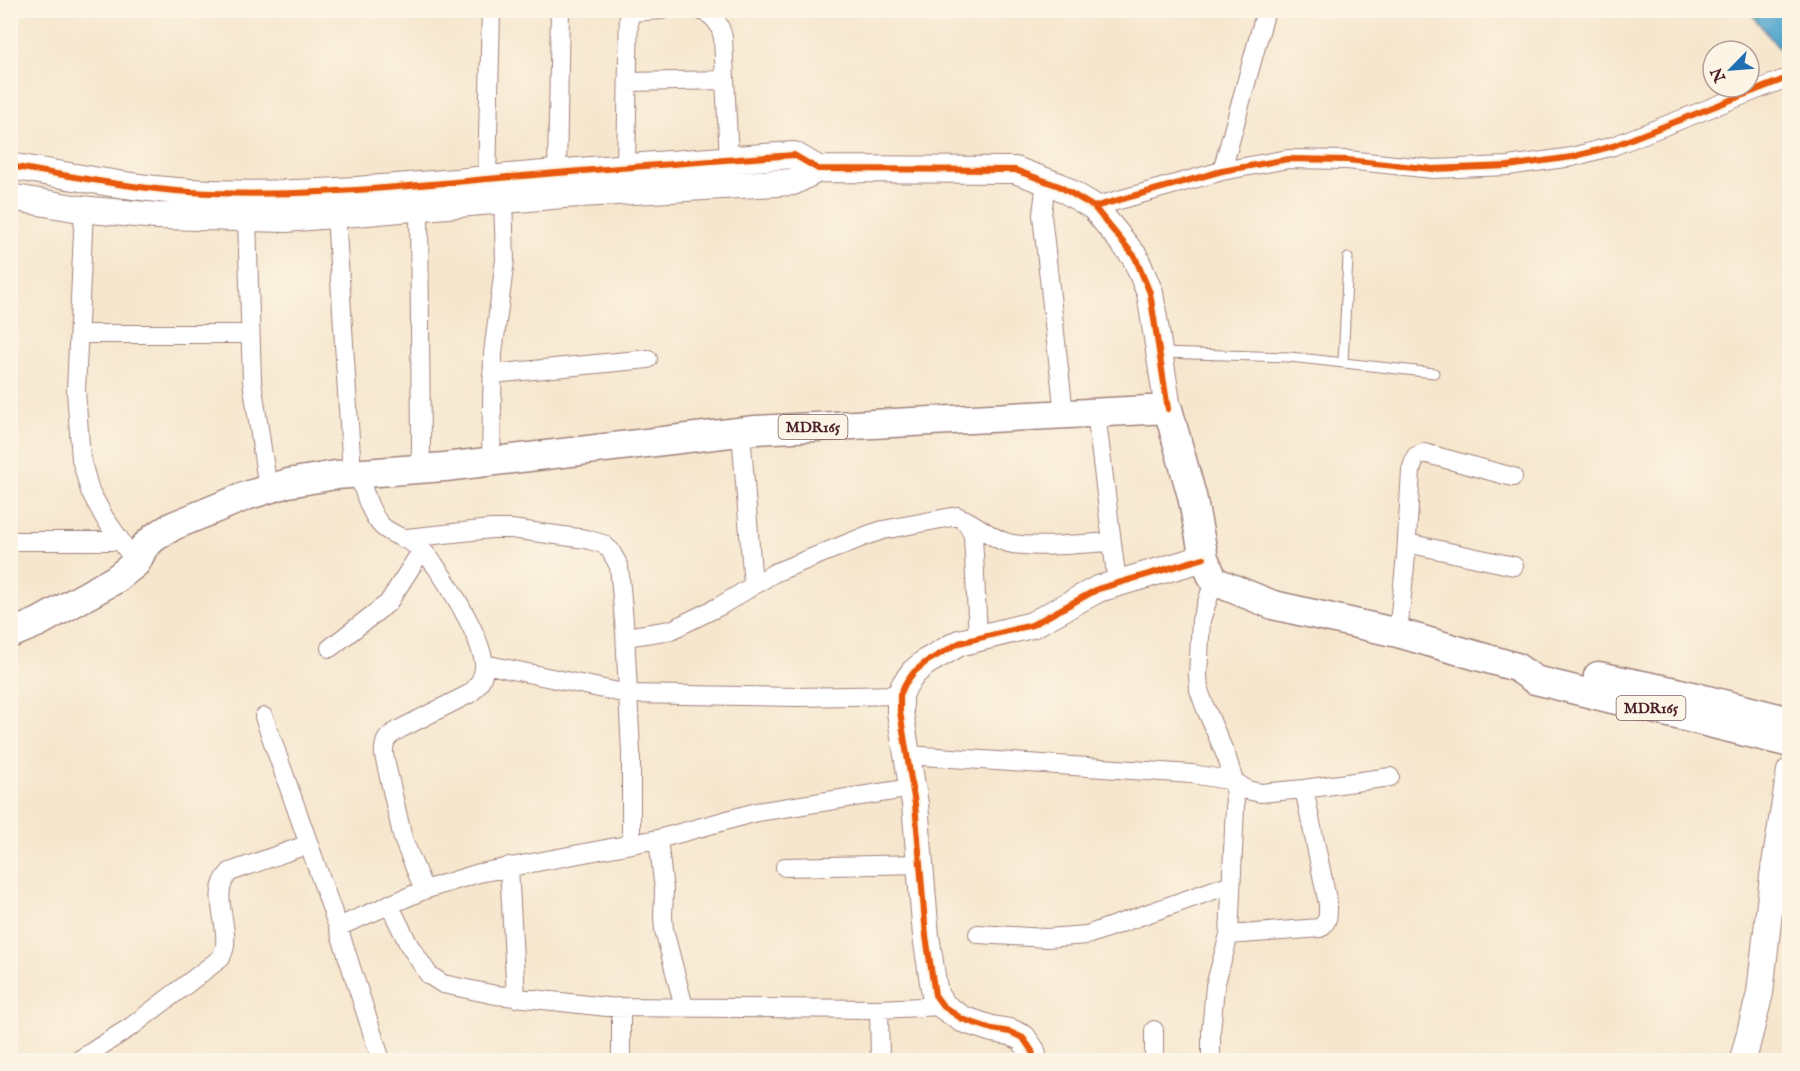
<svg xmlns="http://www.w3.org/2000/svg" width="1800" height="1071" font-family="'IM FELL English',serif">
<style>
.water{fill:#51a6cd;stroke:#4e627c;stroke-width:1.5}
.lines{fill:none;stroke-linecap:round;stroke-linejoin:round}
.lane-casing{stroke:#a0827c;stroke-width:11}
.street-casing{stroke:#a0827c;stroke-width:20}
.secondary-casing{stroke:#a0827c;stroke-width:28}
.primary-casing{stroke:#a0827c;stroke-width:31}
.lane{stroke:#fff;stroke-width:9}
.street{stroke:#fff;stroke-width:18}
.secondary{stroke:#fff;stroke-width:26}
.primary{stroke:#fff;stroke-width:28}
.cycleway-casing{stroke:#fcf5e5;stroke-width:10}
.cycleway{stroke:#e8590c;stroke-width:6}
.labels{text-anchor:middle;dominant-baseline:central;stroke-width:5;stroke-linejoin:round;paint-order:stroke}
.shield{fill:#fcf5e5;stroke:#7f5f63;stroke-width:1.5}
.shield-label{font-size:15px;font-weight:bold;fill:#4a1f2b}
</style>
<rect width="100%" height="100%" fill="#fcf5e5"/>
<filter id="ink" filterUnits="userSpaceOnUse"><feTurbulence type="fractalNoise" baseFrequency=".0167" numOctaves="2"/><feDisplacementMap in="SourceGraphic" scale="12" xChannelSelector="R" yChannelSelector="G"/><feConvolveMatrix kernelMatrix="1 2 1 2 8 2 1 2 1" color-interpolation-filters="sRGB"/></filter>
<filter id="wash" filterUnits="userSpaceOnUse"><feTurbulence type="fractalNoise" baseFrequency=".008" numOctaves="4" result="noise"/><feDisplacementMap in="SourceGraphic" scale="24" xChannelSelector="R" yChannelSelector="G"/><feGaussianBlur stdDeviation="1.35" result="paint"/><feColorMatrix in="noise" values="0 0 0 0 0 0 0 0 0 0 0 0 0 0 0 0 0 1.4 0 .05"/><feComposite in="paint" operator="in"/></filter>
<g filter="url(#wash)">
<rect width="100%" height="100%" fill="#f6e6cd"/>
<path class="water" d="M 1749,11 L 1789,11 L 1789,61 Z"/>
</g>
<g filter="url(#ink)">
<g class="lines">
<g class="lane-casing">
<path id="lane" d="M 1161,353 L 1290,357 L 1434,373
M 1343,363 L 1348,258"/>
</g>
<g class="street-casing">
<path id="street" d="M 700,10 C 714,15 720,23 723,38 L 729,160
M 629,12 L 662,10
M 628,82 L 725,80
M 626,166 L 629,10
M 1222,171 L 1266,10
M 557,172 L 560,10
M 487,179 L 491,10
M 1046,181 L 1042,215 L 1064,414
M 1094,207 L 1222,171 L 1288,159 L 1347,160 L 1433,169 L 1508,166 L 1572,157 L 1613,146 L 1782,80
M 419,208 L 421,445 L 420,468
M 84,209 L 76,391 L 81,459 L 90,491 L 104,517 L 136,563
M 336,215 L 351,456 L 350,474
M 247,219 L 252,381 L 268,489
M 79,334 L 250,334
M 492,374 L 648,359
M 1096,413 L 1117,583
M 741,432 L 753,585
M 491,461 L 493,353 L 505,260 L 503,199
M 358,473 C 364,490 369,511 380,524 C 390,536 410,538 423,551 C 443,572 481,636 484,664 C 485,676 479,685 471,693 L 400,729 C 387,736 383,741 384,755 L 403,839 L 424,890
M 964,519 C 978,526 991,537 1005,542 C 1029,550 1086,543 1112,542
M 407,538 L 491,529 L 511,529 L 586,539 L 603,544 L 610,550 L 619,566 L 625,632 L 631,753 L 631,844
M 10,541 L 121,541
M 1407,543 L 1514,566
M 1398,633 L 1406,556 L 1411,470 L 1416,456 L 1424,453 L 1513,477
M 626,637 L 671,630 L 720,606 L 774,573 L 868,535 L 883,530 L 957,516 C 966,520 969,526 973,535 L 978,637
M 330,648 L 388,603 L 422,550
M 484,664 L 628,694 L 797,697 L 900,695
M 264,717 L 338,927 L 381,1060
M 907,755 L 1192,774 L 1234,781 L 1247,790 L 1261,793 L 1304,789 L 1390,777
M 658,839 L 664,890 L 663,916 L 664,930 L 684,1007
M 509,866 L 516,998
M 785,867 L 920,864
M 389,904 L 409,945 L 429,975 L 443,984 L 496,995 L 607,1007 L 879,1009 L 943,1006
M 338,927 L 424,890 L 479,873 L 658,839 L 757,812 L 912,788
M 978,934 L 1046,938 L 1087,935 L 1231,884
M 1229,935 L 1320,928 C 1329,921 1328,915 1328,904 L 1304,789
M 621,1007 L 621,1060
M 879,1009 L 880,1060
M 1154,1030 L 1154,1060
M 79,1060 L 132,1026 L 221,958 C 222,954 225,949 225,945 C 228,921 210,892 230,872 L 309,844
M 1211,1060 L 1211,1032 L 1215,986 L 1229,935 L 1235,808 L 1234,781 L 1227,758 L 1205,707 L 1199,690 L 1198,675 L 1201,620 L 1214,581"/>
</g>
<g class="secondary-casing">
<path id="secondary" d="M 10,166 C 70,176 130,188 190,192 C 293,198 397,187 499,178 C 597,169 695,162 794,155 L 818,169 L 1015,170 L 1059,186 L 1094,207 L 1135,257 L 1150,293 L 1168,409
M 10,197 L 80,209 L 157,216 L 286,219 L 563,195 L 793,182 L 818,169
M 1034,1060 L 1032,1051 L 1023,1038 L 1010,1032 L 992,1029 L 962,1019 L 943,1006 L 935,995 L 926,936 L 915,804 L 900,712 L 900,695 L 905,684 L 914,672 L 926,662 L 959,643 L 1032,625 L 1098,589 L 1204,558
M 1743,1060 L 1760,993 L 1773,876 L 1790,771"/>
</g>
<g class="primary-casing">
<path id="primary" d="M 10,634 L 39,622 L 116,579 L 136,563 L 144,547 L 155,537 L 173,526 L 246,496 L 288,483 L 336,475 L 445,467 L 755,430 L 1168,409 L 1192,496 L 1204,558 L 1214,581 L 1273,605 L 1398,633 L 1516,667 L 1535,680 L 1790,743
M 1598,676 L 1676,692 L 1790,721"/>
</g>
<use href="#lane" class="lane"/>
<use href="#street" class="street"/>
<use href="#secondary" class="secondary"/>
<use href="#primary" class="primary"/>
<g class="cycleway-casing">
<path id="cycleway" d="M 10,166 C 70,176 130,188 190,192 C 293,198 397,187 499,178 C 597,169 695,162 794,155 L 818,169 L 1015,170 L 1059,186 L 1094,207 L 1135,257 L 1150,293 L 1168,409
M 1094,207 L 1222,171 L 1288,159 L 1347,160 L 1433,169 L 1508,166 L 1572,157 L 1613,146 L 1782,80
M 1034,1060 L 1032,1051 L 1023,1038 L 1010,1032 L 992,1029 L 962,1019 L 943,1006 L 935,995 L 926,936 L 915,804 L 900,712 L 900,695 L 905,684 L 914,672 L 926,662 L 959,643 L 1032,625 L 1098,589 L 1204,558"/>
</g>
<use href="#cycleway" class="cycleway"/>
</g>
</g>
<g class="labels">
<g class="shield">
<rect x="778.5" y="415" width="69" height="24" rx="4.5"/>
<rect x="1616.5" y="696" width="69" height="24" rx="4.5"/>
</g>
<g class="shield-label">
<text x="813" y="427">MDR165</text>
<text x="1651" y="708">MDR165</text>
</g>
</g>
<rect width="1800" height="1071" fill="none" stroke="#fcf5e5" stroke-width="36"/>
<g transform="translate(1731 69) rotate(245)"><circle r="28" fill="#fcf5e5" stroke="#b59f9b" stroke-width="1.5"/>
<path d="M0-4.5L10 22L0 15L-10 22Z" fill="#1f6fb2"/>
<text y="-9" font-size="16" font-weight="bold" text-anchor="middle" fill="#4a1f2b">N</text>
</g>
</svg>
